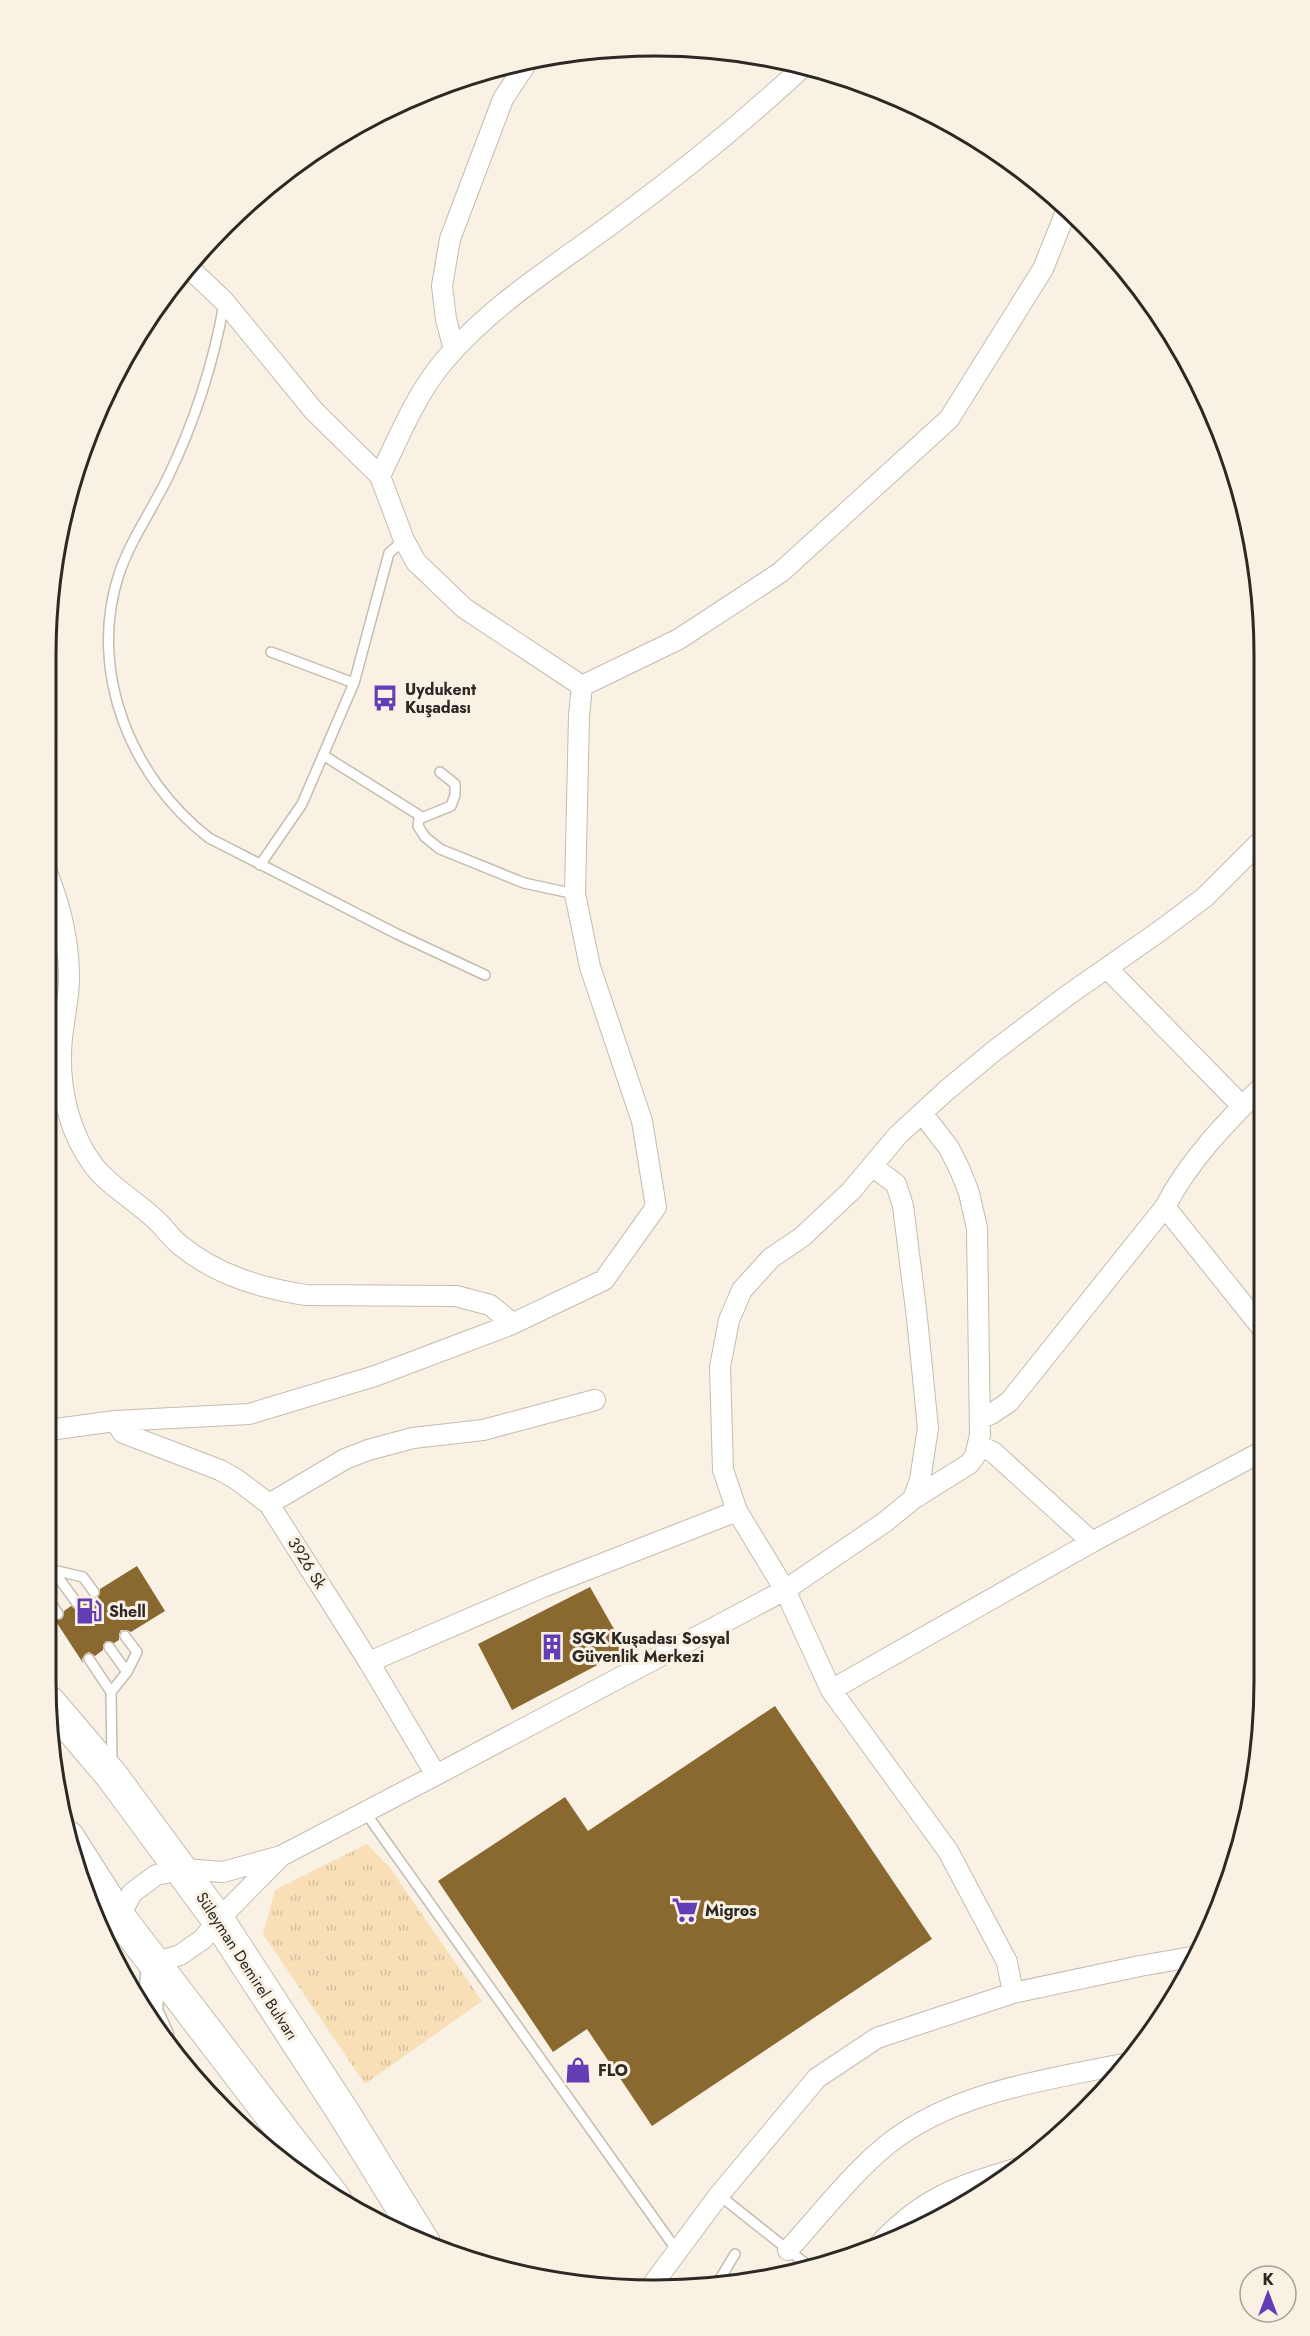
<svg xmlns="http://www.w3.org/2000/svg" width="1310" height="2336" font-family="Jost,sans-serif">
<style>
.grass{fill:url(#grass-tufts)}
.building{fill:#896930}
.lines{fill:none;stroke-linecap:round;stroke-linejoin:round}
.service-casing{stroke:#c4bcaf;stroke-width:12}
.minor-casing{stroke:#c4bcaf;stroke-width:22}
.tertiary-casing{stroke:#c4bcaf;stroke-width:27}
.trunk-casing{stroke:#c4bcaf;stroke-width:34}
.service{stroke:#fff;stroke-width:9}
.minor{stroke:#fff;stroke-width:20}
.tertiary{stroke:#fff;stroke-width:24}
.trunk{stroke:#fff;stroke-width:32}
.labels{text-anchor:middle;dominant-baseline:central;stroke-width:6;stroke-linejoin:round;paint-order:stroke}
.poi-label{font-size:16px;font-weight:bold;fill:#2c2823;stroke:#f9f1e3;text-anchor:start}
.street-label{font-size:16px;fill:#2c2823;stroke:#f9f1e3}
.rim{fill:none;stroke:#2c2823;stroke-width:3}
</style>
<defs>
<pattern id="grass-tufts" width="24" height="20" patternUnits="userSpaceOnUse" patternTransform="scale(1.5)"><rect width="24" height="20" fill="#f8dfb7"/><path d="M3 7l-1-3M5 7V3M7 7l1-3M15 17l-1-3M17 17v-4M19 17l1-3" fill="none" stroke="#d5bf9d"/></pattern>
</defs>
<rect width="100%" height="100%" fill="#f9f1e3"/>
<path class="grass" d="M 367,1844 L 390,1868 L 482,2001 L 365,2084 L 263,1934 L 275,1890 Z"/>
<path class="building" d="M 137,1566 L 165,1611 L 131,1632 L 127,1630 L 121,1630 L 119,1634 L 119,1640 L 114,1643 L 106,1641 L 103,1645 L 103,1650 L 95,1656 L 89,1652 L 85,1654 L 82,1659 L 83,1663 L 55,1620 L 62,1619 L 64,1611 L 71,1606 L 75,1609 L 80,1609 L 83,1605 L 83,1599 L 88,1596 L 92,1598 L 97,1598 L 100,1594 L 100,1589 Z
M 590,1587 L 626,1650 L 512,1710 L 478,1644 Z
M 775,1706 L 932,1939 L 652,2126 L 587,2029 L 553,2052 L 438,1881 L 565,1797 L 588,1831 Z"/>
<g class="lines">
<g class="service-casing">
<path id="service" d="M 224,304 C 213,365 195,421 168,477 C 152,510 131,539 119,574 C 87,671 131,778 209,838 L 397,934 L 485,975
M 271,652 L 354,683
M 323,755 L 422,817
M 440,772 L 455,784 L 455,795 L 451,806 L 419,819 L 418,826 L 425,837 L 440,849 L 524,883 L 575,894
M 260,865 L 302,804 L 354,683 L 389,553 L 404,540
M 52,1569 L 77,1603
M 53,1570 L 83,1577 L 94,1592
M 50,1601 L 58,1614
M 109,1647 L 127,1672
M 89,1659 L 111,1692
M 112,1762 L 111,1692 L 127,1672 L 137,1652 L 125,1636
M 365,1812 L 673,2245
M 719,2195 L 811,2268
M 715,2287 L 735,2254"/>
</g>
<g class="minor-casing">
<path id="minor" d="M 187,266 L 224,301 L 314,411 L 380,476 L 404,540 L 416,562 L 464,608 L 582,686
M 454,350 L 446,319 L 442,286 L 450,239 L 503,99 L 528,61
M 380,476 C 399,437 416,394 444,361 C 493,303 557,265 617,220 C 682,172 745,121 804,66
M 582,686 L 679,639 L 781,572 L 949,419 L 1043,269 L 1067,209
M 47,872 C 60,906 68,936 69,973 C 70,1000 61,1027 61,1054 C 60,1092 70,1135 94,1166 C 108,1185 137,1202 155,1219 C 164,1227 171,1238 180,1245 C 216,1275 261,1288 306,1295 L 456,1296 L 490,1305 L 506,1318 L 510,1325
M 1107,968 L 1242,1106
M 1165,1207 L 1262,1328
M 980,1418 L 991,1414 L 1009,1402 L 1165,1207 C 1188,1162 1225,1123 1262,1087
M 115,1421 L 123,1433 L 220,1470 L 236,1479 L 269,1504 L 369,1662 L 436,1775
M 49,1430 L 115,1421 L 249,1414 L 375,1376 L 510,1325 L 604,1280 L 656,1207 L 642,1121 L 590,967 L 575,894 L 579,715 L 582,686
M 979,1446 L 993,1452 L 1092,1542
M 913,1499 L 969,1464 L 975,1456 L 980,1435 L 977,1228 L 969,1193 L 960,1170 L 949,1148 L 922,1113
M 269,1504 L 345,1459 L 368,1450 L 413,1438 L 483,1430 L 595,1400
M 369,1662 L 543,1587 L 737,1511
M 831,1690 L 1092,1542 L 1263,1451
M 119,1917 L 132,1893 L 156,1875 L 183,1869 L 223,1872 L 281,1856 L 436,1775 L 785,1590 L 885,1522 L 913,1499 L 920,1480 L 928,1428 L 917,1318 L 903,1206 L 896,1184 L 872,1166
M 154,1963 L 180,1955 L 203,1939 L 218,1920 L 281,1856
M 1013,1993 L 1140,1966 L 1197,1956
M 876,2248 C 921,2198 955,2187 1018,2168
M 788,2250 C 820,2215 851,2174 888,2144 C 955,2091 1047,2080 1128,2063
M 650,2288 L 719,2195 L 817,2078 L 877,2038 L 1013,1993 L 1007,1962 L 948,1851 L 831,1690 L 785,1590 L 737,1511 L 723,1470 L 720,1367 L 729,1320 L 742,1290 L 771,1258 L 802,1237 L 851,1191 L 898,1135 L 947,1090 L 994,1051 L 1068,995 L 1157,933 L 1205,897 L 1261,841"/>
</g>
<g class="tertiary-casing">
<path id="tertiary" d="M 154,1963 L 150,2011 L 161,2035"/>
</g>
<g class="trunk-casing">
<path id="trunk" d="M 50,1703 L 112,1776 L 218,1920 L 343,2112 L 424,2243
M 68,1837 L 119,1917 L 335,2199"/>
</g>
<use href="#service" class="service"/>
<use href="#minor" class="minor"/>
<use href="#tertiary" class="tertiary"/>
<use href="#trunk" class="trunk"/>
</g>
<defs>
<g id="bus-bare" transform="scale(2.07)"><path d="M-5-6H5V4H4V6H2V4H-2V6H-4V4H-5ZM-3.5-4V0h7V-4ZM-3.5 1.2v1.5H-2V1.2ZM2 1.2v1.5H3.5V1.2Z" fill="#623db5" stroke="#f9f1e3" stroke-width="2.5" paint-order="stroke"/></g>
<g id="fuel-bare" transform="scale(2.07)"><path d="M-5.5-6h7V0h2V4h1.3V-2.5L3-4.5l.8-.8L6-3V5H2.5V1h-1V6h-7ZM-4.2-4.7v3.2H.2V-4.7Z" fill="#623db5" stroke="#f9f1e3" stroke-width="2.5" paint-order="stroke"/></g>
<g id="building-bare" transform="scale(2.07)"><path d="M-4-6H4V6H1V3H-1V6H-4ZM-2.5-4.3h1.7v1.8h-1.7ZM.8-4.3h1.7v1.8H.8ZM-2.5-1h1.7V.8h-1.7ZM.8-1h1.7V.8H.8Z" fill="#623db5" stroke="#f9f1e3" stroke-width="2.5" paint-order="stroke"/></g>
<g id="supermarket-bare" transform="scale(2.07)"><path d="M-6-5.5h2.5l.6 2H6L4.5 2H-2.5L-4.4-4H-6ZM-1.5 3.2a1.3 1.3 0 1 0 .1 0ZM3 3.2a1.3 1.3 0 1 0 .1 0Z" fill="#623db5" stroke="#f9f1e3" stroke-width="2.5" paint-order="stroke"/></g>
<g id="shop-bare" transform="scale(2.07)"><path d="M-5-2.5h2.3a2.7 3.5 0 0 1 5.4 0H5L5.5 6h-11ZM-1.5-2.5h3a1.5 2.3 0 0 0-3 0Z" fill="#623db5" stroke="#f9f1e3" stroke-width="2.5" paint-order="stroke"/></g>
</defs>
<g fill-rule="evenodd">
<use href="#bus-bare" x="385" y="698"/>
<use href="#fuel-bare" x="89" y="1611"/>
<use href="#building-bare" x="552" y="1647"/>
<use href="#supermarket-bare" x="685" y="1910"/>
<use href="#shop-bare" x="578" y="2070"/>
</g>
<g class="labels">
<g class="poi-label">
<text x="405" y="689">Uydukent<tspan x="405" dy="18">Kuşadası</tspan></text>
<text x="109" y="1611">Shell</text>
<text x="572" y="1638">SGK Kuşadası Sosyal<tspan x="572" dy="18">Güvenlik Merkezi</tspan></text>
<text x="705" y="1910">Migros</text>
<text x="598" y="2070">FLO</text>
</g>
<g class="street-label">
<text transform="translate(307 1563) rotate(58)">3926 Sk</text>
<text transform="translate(247 1966) rotate(57)">Süleyman Demirel Bulvarı</text>
</g>
</g>
<path d="M0 0H1310V2336H0ZM655 56H655A599 599 0 0 1 1254 655V1681A599 599 0 0 1 655 2280H655A599 599 0 0 1 56 1681V655A599 599 0 0 1 655 56Z" fill="#f9f1e3" fill-rule="evenodd"/>
<path class="rim" d="M655 56H655A599 599 0 0 1 1254 655V1681A599 599 0 0 1 655 2280H655A599 599 0 0 1 56 1681V655A599 599 0 0 1 655 56Z"/>
<g transform="translate(1268 2294)"><circle r="28" fill="#f9f1e3" stroke="#a7a196" stroke-width="1.5"/>
<path d="M0-4.5L10 22L0 15L-10 22Z" fill="#623db5"/>
<text y="-9" font-size="16" font-weight="bold" text-anchor="middle" fill="#2c2823">K</text>
</g>
</svg>
